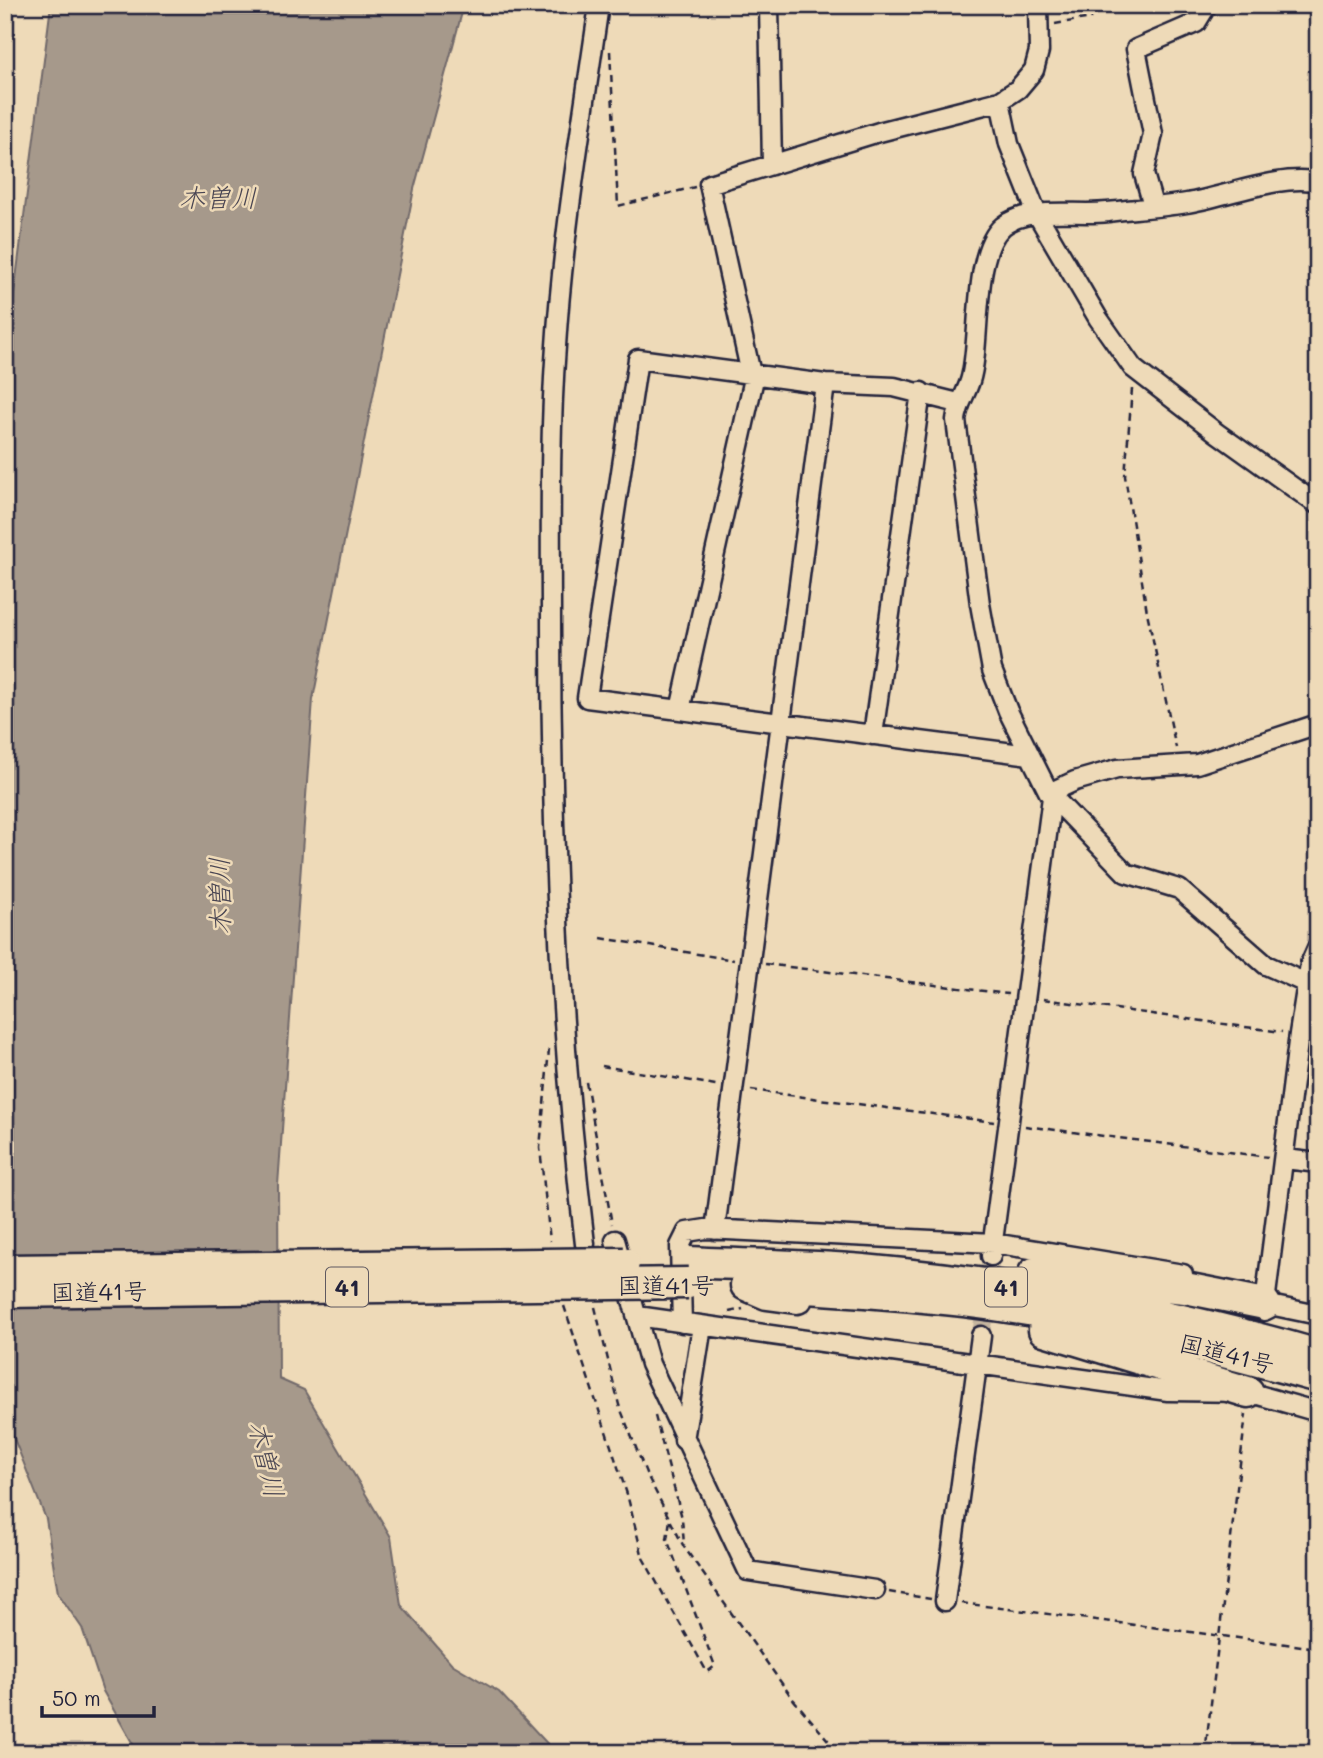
<svg xmlns="http://www.w3.org/2000/svg" width="1323" height="1758" font-family="Mali,'Klee One',sans-serif">
<style>
.water{fill:#a6998b;stroke:#71696b;stroke-width:2}
.lines{fill:none;stroke-linecap:round;stroke-linejoin:round}
.minor-tunnel{stroke:#c5b59f;stroke-width:18;stroke-dasharray:18 9;stroke-linecap:butt}
.minor-casing{stroke:#22223b;stroke-width:23}
.trunk-casing{stroke:#22223b;stroke-width:35}
.path{stroke:#22223b;stroke-width:2.5;stroke-dasharray:7 5;stroke-linecap:butt}
.minor{stroke:#eedab8;stroke-width:18}
.trunk{stroke:#eedab8;stroke-width:30}
.trunk-bridge-casing{stroke:#22223b;stroke-width:35;stroke-linecap:butt}
.trunk-bridge{stroke:#eedab8;stroke-width:30}
.labels{text-anchor:middle;dominant-baseline:central;stroke-width:5;stroke-linejoin:round;paint-order:stroke}
.shield{fill:#eedab8;stroke:#5f5960;stroke-width:2}
.shield-label{font-size:23px;font-weight:bold;fill:#22223b}
.street-label{font-size:24px;fill:#22223b;stroke:#eedab8}
.water-label{font-size:26px;font-style:italic;fill:#4a4653;stroke:#eedab8}
</style>
<rect width="100%" height="100%" fill="#eedab8"/>
<filter id="ink" filterUnits="userSpaceOnUse"><feTurbulence type="fractalNoise" baseFrequency=".0143" numOctaves="2"/><feDisplacementMap in="SourceGraphic" scale="14" xChannelSelector="R" yChannelSelector="G"/><feConvolveMatrix kernelMatrix="1 2 1 2 8 2 1 2 1" color-interpolation-filters="sRGB"/></filter>
<g filter="url(#ink)">
<path class="water" d="M 51,5 L 464,5 L 414,189 L 313,699 L 278,1185 L 279,1379 L 304,1390 L 391,1537 L 401,1605 L 452,1664 L 499,1692 L 556,1753 L 138,1753 L 103,1691 L 82,1628 L 58,1593 L 46,1519 L 5,1416 L 5,365 Z"/>
<g class="lines">
<path class="minor-tunnel" d="M 981,1336 L 991,1256"/>
<g class="minor-casing">
<path id="minor" d="M 769,5 L 772,165
M 1000,101 L 1009,144 L 1037,214 L 1098,318 L 1133,368 L 1217,433 L 1318,505
M 1153,205 L 1144,174 L 1153,134 L 1136,49 L 1196,23 L 1207,5
M 958,403 L 894,387 L 825,384 L 638,359 L 587,698 L 1030,755
M 680,710 L 753,383 L 709,184 L 879,132 L 1000,101 L 1018,89 L 1034,70 L 1039,51 L 1038,5
M 873,735 L 921,392
M 1049,793 L 1075,781 L 1117,769 L 1197,764 L 1318,724
M 1308,984 L 1266,965 L 1179,889 L 1126,873 L 1049,793 L 1008,711 L 992,670 L 980,604 L 956,420 C 958,404 965,396 970,381 C 982,344 971,253 1003,226 C 1030,205 1076,216 1108,212 C 1134,209 1161,207 1187,203 C 1224,197 1283,173 1318,182
M 1299,1034 L 1318,1035
M 1285,1159 L 1318,1163
M 715,1230 L 825,384
M 615,1240 L 650,1364 L 748,1571 L 875,1590
M 585,1244 C 560,1039 551,834 551,627 C 551,533 549,440 556,346 C 563,232 583,118 599,5
M 991,1256 L 1052,797
M 1265,1304 L 1318,1315
M 1264,1311 L 1299,1034 L 1310,964 L 1318,946
M 637,1316 L 1168,1391 L 1248,1392 L 1318,1412
M 682,1323 L 680,1246 L 687,1232 L 706,1229 L 993,1243 L 1183,1274
M 684,1440 L 702,1326
M 945,1601 L 981,1336"/>
</g>
<g class="trunk-casing">
<path id="trunk" d="M 688,1262 C 746,1265 805,1265 863,1270 C 1017,1284 1169,1312 1318,1355
M 1034,1273 L 1185,1288 L 1265,1304
M 746,1285 L 767,1294 L 797,1298
M 778,1286 C 840,1290 902,1294 964,1301 C 1083,1315 1202,1345 1318,1377
M 1044,1330 L 1248,1392"/>
</g>
<path class="path" d="M 1055,24 L 1091,18 L 1098,5
M 610,51 L 618,206 L 695,187
M 1132,389 L 1125,476 L 1147,612 L 1176,748
M 601,938 L 734,960
M 765,964 L 1008,994
M 1043,999 L 1282,1032
M 549,1049 L 540,1148 L 550,1241
M 602,1066 L 716,1085
M 586,1082 L 612,1224
M 751,1090 L 994,1122
M 1025,1126 L 1268,1157
M 564,1306 L 627,1494 L 643,1558 L 707,1672 L 715,1666 L 667,1539 L 670,1520
M 595,1307 L 619,1405 L 646,1473 L 684,1547 L 793,1699 L 839,1753
M 729,1312 L 743,1309
M 655,1416 L 682,1518 L 684,1545
M 889,1592 L 931,1599
M 961,1603 L 1318,1648
M 1205,1753 L 1246,1414"/>
<use href="#minor" class="minor"/>
<use href="#trunk" class="trunk"/>
<g class="trunk-bridge-casing">
<path id="trunk-bridge" d="M 5,1270 L 624,1263
M 5,1292 L 688,1283"/>
</g>
<use href="#trunk-bridge" class="trunk-bridge"/>
</g>
</g>
<g class="labels">
<g class="shield">
<rect x="326" y="1267.5" width="42" height="39" rx="5"/>
<rect x="985" y="1267.5" width="42" height="39" rx="5"/>
</g>
<g class="shield-label">
<text x="347" y="1287">41</text>
<text x="1006" y="1287">41</text>
</g>
<g class="street-label">
<text x="666" y="1284">国道41号</text>
<text transform="translate(99 1291) rotate(-1)">国道41号</text>
<text transform="translate(1227 1353) rotate(14)">国道41号</text>
</g>
<g class="water-label">
<text x="218" y="197">木曽川</text>
<text transform="translate(219 896) rotate(-91)">木曽川</text>
<text transform="translate(267 1459) rotate(77)">木曽川</text>
</g>
</g>
<rect width="1323" height="1758" fill="none" stroke="#eedab8" stroke-width="28"/>
<rect x="14" y="14" width="1295" height="1730" fill="none" stroke="#22223b" stroke-width="2.5" filter="url(#ink)"/>
<path d="M42 1706v10h112v-10" fill="none" stroke="#22223b" stroke-width="3.5"/>
<text x="52" y="1706" font-size="21" fill="#22223b" stroke="#eedab8" stroke-width="5" paint-order="stroke">50 m</text>
</svg>
